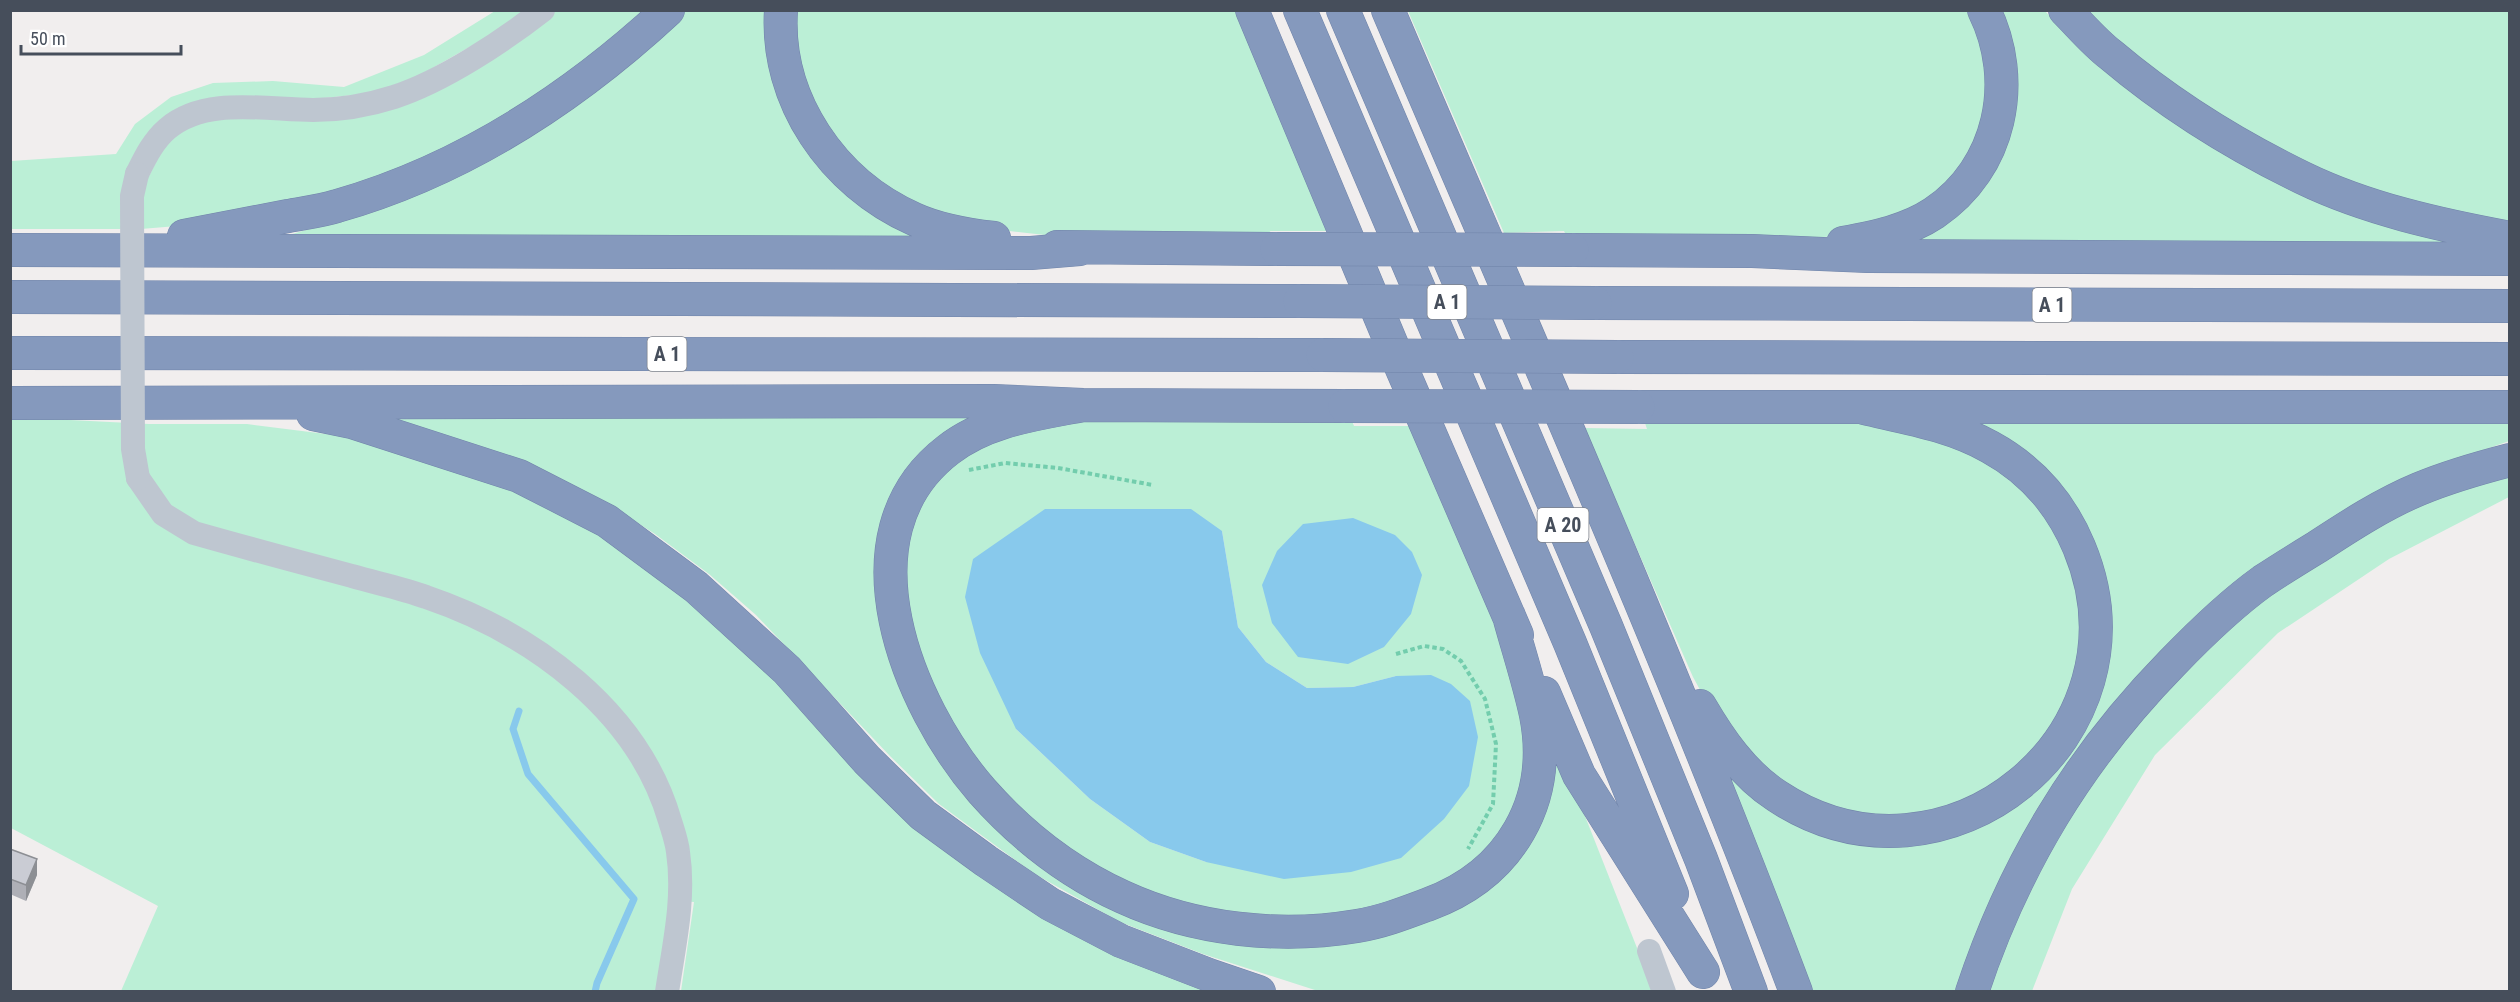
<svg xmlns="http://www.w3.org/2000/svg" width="2520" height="1002" font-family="'Roboto Condensed',sans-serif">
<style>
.green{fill:#bbefd6;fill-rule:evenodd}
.water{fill:#88c9ec}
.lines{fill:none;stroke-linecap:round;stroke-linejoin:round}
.stream{stroke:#88c9ec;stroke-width:7}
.highway-casing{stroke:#7084a9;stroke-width:34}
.path{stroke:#73cdad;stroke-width:4;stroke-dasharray:4.5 3;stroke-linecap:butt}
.minor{stroke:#bec6d0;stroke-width:24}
.highway{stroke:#8599bd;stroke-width:33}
.highway-bridge-casing{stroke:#7084a9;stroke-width:34;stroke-linecap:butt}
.minor-bridge{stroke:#bec6d0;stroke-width:24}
.highway-bridge{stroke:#8599bd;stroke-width:33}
.wall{fill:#aeafb6}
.shaded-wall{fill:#8d8f94}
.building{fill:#caccd4;stroke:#8d8f94;stroke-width:1.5}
.labels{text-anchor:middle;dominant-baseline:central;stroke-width:4.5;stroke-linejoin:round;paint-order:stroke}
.shield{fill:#fff;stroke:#7e838c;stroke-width:1.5}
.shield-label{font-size:20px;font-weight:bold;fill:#464e5b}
</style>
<rect width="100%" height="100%" fill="#f1eeee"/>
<path class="green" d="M 771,10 L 786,100 L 946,242 L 269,241 L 356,215 L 683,11 Z
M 2044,10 L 2084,52 L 2119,81 L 2488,248 L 1885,246 L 1988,171 L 1997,11 Z
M 495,11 L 533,11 L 392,91 L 180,113 L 123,229 L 11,229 L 11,161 L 116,154 L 135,124 L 171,97 L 213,83 L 273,81 L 344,87 L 424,55 Z
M 554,11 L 651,11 L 549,93 L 431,158 L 327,196 L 177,226 L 141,229 L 142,191 L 146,176 L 175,132 L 211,116 L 345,114 Z
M 790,11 L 1236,11 L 1333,231 L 1270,231 L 1271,235 L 1045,235 L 992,229 L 901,202 L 845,159 L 803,88 Z
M 1408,11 L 1975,11 L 1992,95 L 1976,152 L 1930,207 L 1853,235 L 1795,239 L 1566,235 L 1564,231 L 1504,233 Z
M 2082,11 L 2509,11 L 2509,225 L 2389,196 L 2289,156 L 2185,95 Z
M 984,406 L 930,454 L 882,610 L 1020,845 L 1263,941 L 1488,881 L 1555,740 L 1654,991 L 1318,991 L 1203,954 L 1120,922 L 1033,873 L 939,804 L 890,756 L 756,615 L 709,574 L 655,534 L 605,502 L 355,408 Z
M 2509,415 L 2509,441 L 2436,467 L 2175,641 L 1960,991 L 1808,991 L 1718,757 L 1743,784 L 1926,837 L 2081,725 L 2090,548 L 1950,416 Z
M 11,417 L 149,424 L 247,424 L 358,438 L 469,471 L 548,506 L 624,547 L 686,592 L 924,827 L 1228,991 L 681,991 L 694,902 L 681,901 L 667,991 L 121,991 L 158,906 L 11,828 Z
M 1052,419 L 1352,421 L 1354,426 L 1415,426 L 1512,655 L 1533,756 L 1499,846 L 1426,896 L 1307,920 L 1178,905 L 1095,869 L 1001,797 L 942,716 L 904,609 L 906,522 L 957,453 ZM 1222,531 L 1238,627 L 1266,662 L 1307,688 L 1353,687 L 1396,676 L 1206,862 L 1150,842 L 1090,799 L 1016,729 Z
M 1645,423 L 1886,423 L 1971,446 L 2041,497 L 2087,608 L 2068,711 L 1992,794 L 1882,822 L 1798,799 L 1723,732 L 1693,677 L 1584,428 L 1647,429 Z
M 2509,468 L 2509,497 L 2389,559 L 2278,633 L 2155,755 L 2072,889 L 2032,991 L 1987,992 L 1995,964 L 2069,812 L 2121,741 L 2225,631 L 2282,585 L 2392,517 Z"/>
<path class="water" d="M 1045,509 L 1191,509 L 1222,531 L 1238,627 L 1266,662 L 1307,688 L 1353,687 L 1396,676 L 1431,675 L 1451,684 L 1470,701 L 1478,737 L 1469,786 L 1444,819 L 1401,858 L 1351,872 L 1284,879 L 1206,862 L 1150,842 L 1090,799 L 1016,729 L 980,653 L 965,597 L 973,559 Z
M 1353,518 L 1395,535 L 1412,552 L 1422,575 L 1411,614 L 1384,647 L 1348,664 L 1298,657 L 1272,623 L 1262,585 L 1277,551 L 1303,524 Z"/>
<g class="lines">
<path class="stream" d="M 519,711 L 513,729 L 528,774 L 634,899 L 597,983 L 595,992"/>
<g class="highway-casing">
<path id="highway" d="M 781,10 C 775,100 833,183 914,219 C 938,230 968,235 994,238
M 1252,10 L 1402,369 L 1517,635
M 1300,10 L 1570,643 L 1672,894
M 1343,10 L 1606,626 L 1701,859 L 1751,992
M 1388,10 C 1527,336 1671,660 1796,992
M 2065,10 C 2080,25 2094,42 2111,55 C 2169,104 2235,145 2303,178 C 2367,209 2440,225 2510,238
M 184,236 C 219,229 253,223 288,216 C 304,213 321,211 337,206 C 463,170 572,99 668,10
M 1843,243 C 1875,237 1907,231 1934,213 C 2001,168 2019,81 1984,10
M 1057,247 L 1277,249
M 10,250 L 1031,253 L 1080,249
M 1572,250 L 1752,251 L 1868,256 L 2510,259
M 10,297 L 1300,301
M 1595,303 L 2510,306
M 10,353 L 1323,355
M 1617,357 L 2510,359
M 10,403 L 993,401 L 1083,405 L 1345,406
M 1083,405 C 1037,414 986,420 948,450 C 837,535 908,706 982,791 C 1021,835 1070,873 1123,897 C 1195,930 1280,939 1357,926 C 1382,922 1405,913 1429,904 C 1510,874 1553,801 1536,715 C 1529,682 1518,649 1509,616
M 1638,407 L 2510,407
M 313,414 L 352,422 L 519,476 L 607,521 L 696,587 L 787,670 L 867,760 L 923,815 L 986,861 L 1050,904 L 1121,941 L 1209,975 L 1259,992
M 1544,693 L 1579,775 L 1703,972
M 1700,706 C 1720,740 1743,774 1777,796 C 1945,907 2157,734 2079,547 C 2061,504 2032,470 1990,447 C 1951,425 1907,418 1864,408
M 1972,992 C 2014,865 2079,758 2172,663 C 2200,634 2231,604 2263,581 C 2281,569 2299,558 2317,547 C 2349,526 2383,504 2419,489 C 2448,477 2479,468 2510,460"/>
</g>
<path class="path" d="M 969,470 L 1005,463 L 1058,468 L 1153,485
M 1396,654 L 1424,646 L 1443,649 L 1461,661 L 1485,699 L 1496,744 L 1493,804 L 1468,849"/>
<path class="minor" d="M 137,174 C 145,158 153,141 167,129 C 205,96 267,110 313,110 C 338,110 369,105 394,97 C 443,81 502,42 543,10
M 138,478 L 163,514 L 194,533 C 247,548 299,562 352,576 C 376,583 402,588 426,597 C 532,633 638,710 670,821 C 673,831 677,842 678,852 C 685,899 674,945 667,992
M 1649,951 L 1664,992"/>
<use href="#highway" class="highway"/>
<g class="highway-bridge-casing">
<path id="highway-bridge" d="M 1277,249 L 1572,250
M 1300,301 L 1595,303
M 1323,355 L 1617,357
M 1345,406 L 1638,407"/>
</g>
<path class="minor-bridge" d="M 137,174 L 132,196 L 133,449 L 138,478"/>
<use href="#highway-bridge" class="highway-bridge"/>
</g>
<path class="wall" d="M 10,849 L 37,875 L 26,901 L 10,894 Z"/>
<path class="shaded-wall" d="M 37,859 L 37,875 L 26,901 L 26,885 Z"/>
<path class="building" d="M 10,849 L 37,859 L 26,885 L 10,879 Z"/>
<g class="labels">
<g class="shield">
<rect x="1427.5" y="285" width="39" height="34" rx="4.5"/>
<rect x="2032.5" y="288" width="39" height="34" rx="4.5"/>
<rect x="647.5" y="337" width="39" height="34" rx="4.5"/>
<rect x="1537.5" y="508" width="51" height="34" rx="4.5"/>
</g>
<g class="shield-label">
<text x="1447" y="302">A 1</text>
<text x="2052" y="305">A 1</text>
<text x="667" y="354">A 1</text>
<text x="1563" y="525">A 20</text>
</g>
</g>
<rect width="2520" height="1002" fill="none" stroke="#464e5b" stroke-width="24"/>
<path d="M21 45v9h160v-9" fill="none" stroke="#464e5b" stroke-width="3"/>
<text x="30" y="45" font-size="18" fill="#464e5b" stroke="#ffffff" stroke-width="4.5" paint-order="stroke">50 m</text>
</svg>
